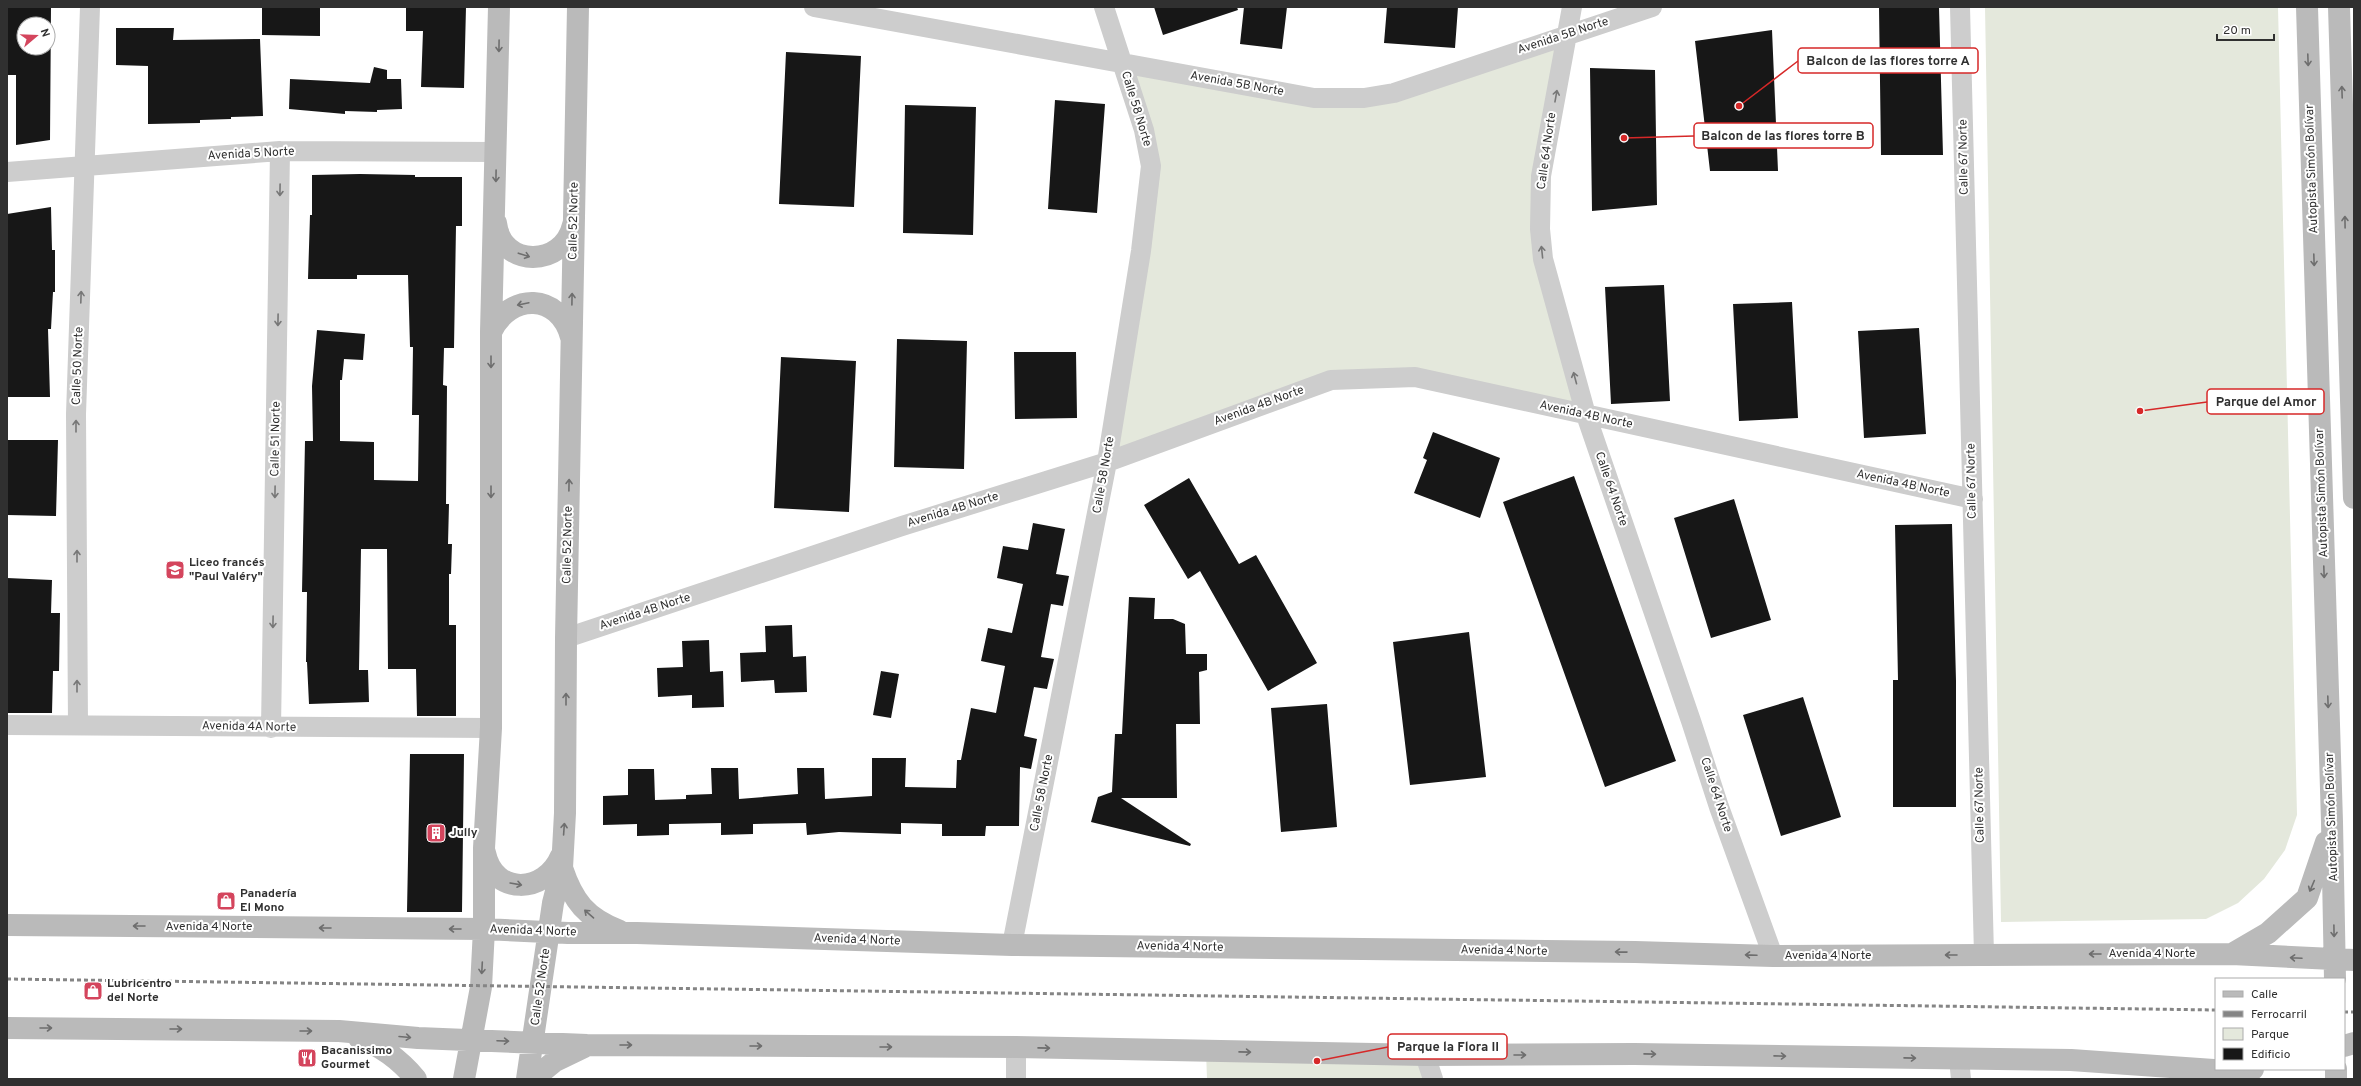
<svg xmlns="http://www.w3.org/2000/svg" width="2361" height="1086" font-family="Overpass,sans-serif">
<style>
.green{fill:#e4e8dc}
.building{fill:#171717;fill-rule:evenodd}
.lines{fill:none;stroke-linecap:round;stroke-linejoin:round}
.street{stroke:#cdcdcd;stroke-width:20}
.secondary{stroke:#bababa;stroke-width:22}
.rail{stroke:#858585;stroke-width:3;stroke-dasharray:4 3;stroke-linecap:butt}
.oneway{stroke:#6e6e6e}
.oneway2{stroke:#777}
.labels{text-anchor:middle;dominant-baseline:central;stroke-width:4;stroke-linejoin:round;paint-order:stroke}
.street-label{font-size:12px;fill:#303030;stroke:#fff}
.poi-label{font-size:12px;font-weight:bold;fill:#303030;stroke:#fff;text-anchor:start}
.leader{fill:none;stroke:#d62828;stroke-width:1.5}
.callout-dot{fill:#d62828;stroke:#fff;stroke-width:1.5}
.callout{fill:#fff;stroke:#d62828;stroke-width:1.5}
.callout-label{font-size:13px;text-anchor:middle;font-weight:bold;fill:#303030}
</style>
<rect width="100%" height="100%" fill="#fff"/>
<path class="green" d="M 1985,7 L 2278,7 L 2297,815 L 2285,850 L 2264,879 L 2238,903 L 2206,919 L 2001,922 Z
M 1567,34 L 1540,229 L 1586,415 L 1415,377 L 1331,380 L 1107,462 L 1151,166 L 1122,64 L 1364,98 Z
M 1206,1051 L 1425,1055 L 1433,1079 L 1207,1079 Z"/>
<path class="building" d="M 7,7 L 51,7 L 50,140 L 16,145 L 16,75 L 7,75 ZM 24,24 L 48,24 L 48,48 L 24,48 Z
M 262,7 L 320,7 L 320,36 L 262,35 Z
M 406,7 L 466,7 L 464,88 L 421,87 L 423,31 L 406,31 Z
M 1154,7 L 1237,7 L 1238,10 L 1163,35 Z
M 1244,7 L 1287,7 L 1282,49 L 1240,44 Z
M 1387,7 L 1458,7 L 1455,48 L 1384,43 Z
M 1879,7 L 1939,7 L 1943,155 L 1881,155 Z
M 116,28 L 174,28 L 173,40 L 260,39 L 263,116 L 231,117 L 231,119 L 200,120 L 200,123 L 148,124 L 148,66 L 116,65 Z
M 1772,30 L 1778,171 L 1710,171 L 1695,41 Z
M 786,52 L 861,56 L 854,207 L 779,204 Z
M 374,67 L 387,70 L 387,79 L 401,79 L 402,109 L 377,110 L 377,112 L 345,111 L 345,114 L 289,109 L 290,79 L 370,83 Z
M 1590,68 L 1655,70 L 1657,205 L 1592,211 Z
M 1055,100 L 1105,104 L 1097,213 L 1048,209 Z
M 905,105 L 976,107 L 973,235 L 903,233 Z
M 360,174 L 415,175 L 415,177 L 462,177 L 462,226 L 456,226 L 454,348 L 444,348 L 443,385 L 447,386 L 446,504 L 449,504 L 448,544 L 452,544 L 451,574 L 449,574 L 449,625 L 456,625 L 456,716 L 417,716 L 416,669 L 388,669 L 387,549 L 361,549 L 359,670 L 368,670 L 369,702 L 309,704 L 307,662 L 306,662 L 307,592 L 302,592 L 305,441 L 313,441 L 312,386 L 317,330 L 365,334 L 363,360 L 344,359 L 342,380 L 340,380 L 340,441 L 374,442 L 374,480 L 418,481 L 419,415 L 412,415 L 413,347 L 410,347 L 408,275 L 357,275 L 357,279 L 308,279 L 310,215 L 312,215 L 312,175 Z
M 51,207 L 52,250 L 55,250 L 55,292 L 53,292 L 51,329 L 48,329 L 50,397 L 7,397 L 7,214 Z
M 1664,285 L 1670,401 L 1611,404 L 1605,287 Z
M 1792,302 L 1798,418 L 1739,421 L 1733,304 Z
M 1919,328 L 1926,434 L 1864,438 L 1858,331 Z
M 897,339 L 967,341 L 964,469 L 894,467 Z
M 1014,352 L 1076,352 L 1077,418 L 1015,419 Z
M 781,357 L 856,361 L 849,512 L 774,508 Z
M 1433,432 L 1500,458 L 1480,518 L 1414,493 L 1427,460 L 1423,458 Z
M 7,440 L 58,440 L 56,516 L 7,515 Z
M 1574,476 L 1676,761 L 1605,787 L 1503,502 Z
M 1189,478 L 1239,564 L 1256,555 L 1317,663 L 1268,691 L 1200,571 L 1188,579 L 1144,505 Z
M 1734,499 L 1771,620 L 1711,638 L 1674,518 Z
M 1033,523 L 1065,529 L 1056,574 L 1069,576 L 1063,606 L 1051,604 L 1041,657 L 1054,659 L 1047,689 L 1034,687 L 1024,736 L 1037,739 L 1031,769 L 1020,767 L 1019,826 L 986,826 L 985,836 L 942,836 L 942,824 L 901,823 L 901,834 L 839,832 L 807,835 L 806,823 L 753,824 L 753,834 L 721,835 L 721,823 L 669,824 L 669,835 L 637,836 L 637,824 L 603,825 L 603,796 L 628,795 L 628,769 L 654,769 L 655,800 L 686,799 L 686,795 L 712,794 L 711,768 L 738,768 L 739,799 L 798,794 L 797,768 L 824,768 L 825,799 L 872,796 L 872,758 L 906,758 L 905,787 L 956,788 L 957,760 L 961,760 L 971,708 L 996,713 L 1005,666 L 981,661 L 988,628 L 1012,633 L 1023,584 L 997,578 L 1003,546 L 1028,550 Z
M 1952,524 L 1956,681 L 1956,807 L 1893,807 L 1893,680 L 1898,680 L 1895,525 Z
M 7,578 L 52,580 L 51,613 L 60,613 L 59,671 L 53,671 L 52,713 L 7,713 Z
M 1129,597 L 1155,598 L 1154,619 L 1173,619 L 1185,624 L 1186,654 L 1207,654 L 1207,670 L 1199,672 L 1200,724 L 1176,724 L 1177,798 L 1121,798 L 1191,844 L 1190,846 L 1091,822 L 1098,797 L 1112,792 L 1115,734 L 1122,734 Z
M 792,625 L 793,657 L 806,656 L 807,692 L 775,693 L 774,680 L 741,682 L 740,653 L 766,652 L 765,626 Z
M 1469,632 L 1486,777 L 1410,785 L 1393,642 Z
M 709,640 L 710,672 L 723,671 L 724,707 L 692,708 L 692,695 L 658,697 L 657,668 L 683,667 L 682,641 Z
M 881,671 L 899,674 L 891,718 L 873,715 Z
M 1803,697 L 1841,817 L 1781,836 L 1743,715 Z
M 1327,704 L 1337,827 L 1281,832 L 1271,708 Z
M 410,754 L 464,754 L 462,912 L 407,912 Z"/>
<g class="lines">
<path class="street" d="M 814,7 L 1314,98 L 1364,98 L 1394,93 L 1652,7
M 1572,7 L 1541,176 L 1540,229 L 1543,259 L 1586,415 L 1691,721 L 1719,807 L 1773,956
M 1960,7 L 1984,955
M 7,172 L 280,151 L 496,152
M 566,638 L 902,526 L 1107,462 L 1331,380 L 1415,377 L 1973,499
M 7,725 L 491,728
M 78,725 L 76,414 L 90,7
M 271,728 L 280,151
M 1012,945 L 1107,462 L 1141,251 L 1151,166 L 1144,130 L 1104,7
M 1425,1055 L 1433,1079
M 1959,1059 L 1961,1079
M 1016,1079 L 1016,1047"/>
<path class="secondary" d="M 2307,7 L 2332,822 L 2335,979
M 2339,7 L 2354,498
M 496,223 C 501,268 563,268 573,225
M 491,332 C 510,292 559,293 571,337
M 485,853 C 494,896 545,894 561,856
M 562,868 C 573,901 586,918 620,931
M 7,925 L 484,929 L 568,933 L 637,933 L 1012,945 L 1635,952 L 1773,956 L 2232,954 L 2354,960
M 2232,954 L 2268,933 L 2307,898 L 2326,842
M 7,1028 L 339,1031 L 418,1038 L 587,1045 L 1016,1047 L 1425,1055 L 1634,1054 L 2071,1060 L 2242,1072 L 2253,1069
M 359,1038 C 382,1046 400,1060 416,1079
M 2344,1046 L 2354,1043
M 2336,1069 L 2336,1079
M 464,1079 L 481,987 L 484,929 L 484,848 L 491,728 L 491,332 L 499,7
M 527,1079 L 553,903 L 562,868 L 565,813 L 566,638 L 578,7
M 533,1079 L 555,1061 L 584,1047"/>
<path class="rail" d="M 7,979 L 2216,1010
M 2344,1012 L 2354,1012"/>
</g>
<defs><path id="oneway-shaft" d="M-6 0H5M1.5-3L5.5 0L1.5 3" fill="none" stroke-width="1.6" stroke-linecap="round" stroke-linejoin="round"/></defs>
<g class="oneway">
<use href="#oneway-shaft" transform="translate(499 46) rotate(91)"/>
<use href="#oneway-shaft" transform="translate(2308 60) rotate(88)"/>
<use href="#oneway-shaft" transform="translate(2342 92) rotate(-92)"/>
<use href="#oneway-shaft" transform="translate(496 176) rotate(91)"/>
<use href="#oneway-shaft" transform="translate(2345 222) rotate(-91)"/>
<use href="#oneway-shaft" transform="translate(524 255) rotate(18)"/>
<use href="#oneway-shaft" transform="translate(2314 260) rotate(88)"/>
<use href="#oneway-shaft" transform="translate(572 299) rotate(-89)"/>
<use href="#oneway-shaft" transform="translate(523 304) rotate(168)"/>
<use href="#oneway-shaft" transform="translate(491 362) rotate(90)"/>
<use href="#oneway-shaft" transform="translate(569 485) rotate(-89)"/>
<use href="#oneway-shaft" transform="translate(491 492) rotate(90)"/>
<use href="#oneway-shaft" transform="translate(2324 572) rotate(88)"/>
<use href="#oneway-shaft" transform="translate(566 699) rotate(-90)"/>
<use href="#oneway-shaft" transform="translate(2328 702) rotate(88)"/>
<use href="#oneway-shaft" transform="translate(564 829) rotate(-86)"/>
<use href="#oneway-shaft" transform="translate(516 884) rotate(10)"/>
<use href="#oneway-shaft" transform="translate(2312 886) rotate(113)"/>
<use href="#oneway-shaft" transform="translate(589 914) rotate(-139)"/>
<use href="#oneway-shaft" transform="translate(139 926) rotate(-180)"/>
<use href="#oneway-shaft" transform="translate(325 928) rotate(-180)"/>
<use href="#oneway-shaft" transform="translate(455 929) rotate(-180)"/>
<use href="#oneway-shaft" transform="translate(2334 931) rotate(89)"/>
<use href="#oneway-shaft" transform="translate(1621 952) rotate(-179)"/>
<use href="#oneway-shaft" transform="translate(2095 954) rotate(180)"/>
<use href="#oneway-shaft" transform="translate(1751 955) rotate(-178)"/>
<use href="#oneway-shaft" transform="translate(1951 955) rotate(180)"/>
<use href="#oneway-shaft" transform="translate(2296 958) rotate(-177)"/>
<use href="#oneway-shaft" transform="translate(482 968) rotate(93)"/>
<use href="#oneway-shaft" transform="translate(46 1028)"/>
<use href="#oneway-shaft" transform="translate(176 1029)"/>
<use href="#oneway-shaft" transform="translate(306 1031)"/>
<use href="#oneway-shaft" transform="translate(405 1037) rotate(5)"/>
<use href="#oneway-shaft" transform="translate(503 1041) rotate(2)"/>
<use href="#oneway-shaft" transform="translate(626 1045)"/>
<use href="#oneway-shaft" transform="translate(756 1046)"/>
<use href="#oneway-shaft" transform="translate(886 1047)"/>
<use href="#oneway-shaft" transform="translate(1044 1048) rotate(1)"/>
<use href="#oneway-shaft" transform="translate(1245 1052) rotate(1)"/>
<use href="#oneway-shaft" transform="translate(1650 1054) rotate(1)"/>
<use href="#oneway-shaft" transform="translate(1520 1055)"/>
<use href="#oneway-shaft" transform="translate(1780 1056) rotate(1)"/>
<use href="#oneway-shaft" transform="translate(1910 1058) rotate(1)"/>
</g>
<g class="oneway2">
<use href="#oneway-shaft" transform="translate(1556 96) rotate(-80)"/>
<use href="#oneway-shaft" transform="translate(280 190) rotate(91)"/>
<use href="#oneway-shaft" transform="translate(1542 252) rotate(-96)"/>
<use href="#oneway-shaft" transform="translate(81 297) rotate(-88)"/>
<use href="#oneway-shaft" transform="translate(278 320) rotate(91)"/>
<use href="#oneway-shaft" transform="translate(1575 378) rotate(-105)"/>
<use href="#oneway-shaft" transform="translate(76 426) rotate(-90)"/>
<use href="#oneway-shaft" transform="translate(275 492) rotate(91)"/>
<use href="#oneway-shaft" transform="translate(77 556) rotate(-90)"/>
<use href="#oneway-shaft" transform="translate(273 622) rotate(91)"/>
<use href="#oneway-shaft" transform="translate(77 686) rotate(-90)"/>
</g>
<defs>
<g id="school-square" transform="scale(1)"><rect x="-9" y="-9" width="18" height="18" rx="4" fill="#d4455d" stroke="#fff"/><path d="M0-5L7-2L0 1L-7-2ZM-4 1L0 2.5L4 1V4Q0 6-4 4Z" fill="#fff"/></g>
<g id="building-square" transform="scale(1)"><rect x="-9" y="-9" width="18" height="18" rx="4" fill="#d4455d" stroke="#fff"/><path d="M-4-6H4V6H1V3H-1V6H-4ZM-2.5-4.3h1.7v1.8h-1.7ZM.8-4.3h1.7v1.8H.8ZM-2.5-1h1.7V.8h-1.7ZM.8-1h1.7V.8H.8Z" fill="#fff"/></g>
<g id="shop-square" transform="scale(1)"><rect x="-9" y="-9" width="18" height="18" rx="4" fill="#d4455d" stroke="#fff"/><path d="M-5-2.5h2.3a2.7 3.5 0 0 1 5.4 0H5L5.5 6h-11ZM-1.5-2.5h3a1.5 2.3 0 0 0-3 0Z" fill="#fff"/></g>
<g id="restaurant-square" transform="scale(1)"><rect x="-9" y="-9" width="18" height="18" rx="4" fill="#d4455d" stroke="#fff"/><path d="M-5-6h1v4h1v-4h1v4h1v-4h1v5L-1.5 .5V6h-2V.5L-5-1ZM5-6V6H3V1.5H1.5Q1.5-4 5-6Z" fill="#fff"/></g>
</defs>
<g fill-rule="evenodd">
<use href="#school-square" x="175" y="570"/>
<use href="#building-square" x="436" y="833"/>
<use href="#shop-square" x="226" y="901"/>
<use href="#shop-square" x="93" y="991"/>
<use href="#restaurant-square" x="307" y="1058"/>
</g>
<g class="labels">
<g class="street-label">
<text transform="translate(1563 36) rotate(-18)">Avenida 5B Norte</text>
<text transform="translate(1237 84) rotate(10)">Avenida 5B Norte</text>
<text transform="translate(1136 109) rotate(73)">Calle 58 Norte</text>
<text transform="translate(1547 151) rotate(-82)">Calle 64 Norte</text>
<text transform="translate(251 154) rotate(-3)">Avenida 5 Norte</text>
<text transform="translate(1964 157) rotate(-91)">Calle 67 Norte</text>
<text transform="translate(2312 169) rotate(-92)">Autopista Simón Bolívar</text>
<text transform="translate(574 221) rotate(-89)">Calle 52 Norte</text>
<text transform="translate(78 366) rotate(-88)">Calle 50 Norte</text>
<text transform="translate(1259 406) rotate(-20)">Avenida 4B Norte</text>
<text transform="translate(1586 415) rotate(12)">Avenida 4B Norte</text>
<text transform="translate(276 439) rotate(-89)">Calle 51 Norte</text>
<text transform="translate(1104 475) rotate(-80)">Calle 58 Norte</text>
<text transform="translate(1972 481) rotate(-91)">Calle 67 Norte</text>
<text transform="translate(1903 484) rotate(12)">Avenida 4B Norte</text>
<text transform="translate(1611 489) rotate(71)">Calle 64 Norte</text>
<text transform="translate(2322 493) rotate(-92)">Autopista Simón Bolívar</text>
<text transform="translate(953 510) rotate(-17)">Avenida 4B Norte</text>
<text transform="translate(568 545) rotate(-89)">Calle 52 Norte</text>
<text transform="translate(645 612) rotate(-18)">Avenida 4B Norte</text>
<text transform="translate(249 727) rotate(1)">Avenida 4A Norte</text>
<text transform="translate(1042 793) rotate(-79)">Calle 58 Norte</text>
<text transform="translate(1716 795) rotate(72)">Calle 64 Norte</text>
<text transform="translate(1980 805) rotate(-91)">Calle 67 Norte</text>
<text transform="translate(2332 817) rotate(-92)">Autopista Simón Bolívar</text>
<text x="209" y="927">Avenida 4 Norte</text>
<text transform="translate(533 931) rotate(2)">Avenida 4 Norte</text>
<text transform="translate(857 940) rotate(2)">Avenida 4 Norte</text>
<text transform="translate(1180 947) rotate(1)">Avenida 4 Norte</text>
<text transform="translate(1504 951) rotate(1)">Avenida 4 Norte</text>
<text x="2152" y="954">Avenida 4 Norte</text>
<text x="1828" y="956">Avenida 4 Norte</text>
<text transform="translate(541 987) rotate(-82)">Calle 52 Norte</text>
</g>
<g class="poi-label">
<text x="189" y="563">Liceo francés<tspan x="189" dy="14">"Paul Valéry"</tspan></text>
<text x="450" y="833">Jully</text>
<text x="240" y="894">Panadería<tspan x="240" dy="14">El Mono</tspan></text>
<text x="107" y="984">Lubricentro<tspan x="107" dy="14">del Norte</tspan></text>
<text x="321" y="1051">Bacanissimo<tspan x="321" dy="14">Gourmet</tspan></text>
</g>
</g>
<path class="leader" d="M1739 106L1798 61M1624 138L1694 136M2140 411L2207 402M1317 1061L1388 1047"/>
<g class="callout-dot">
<circle cx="1739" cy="106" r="4"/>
<circle cx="1624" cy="138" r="4"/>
<circle cx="2140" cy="411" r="4"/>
<circle cx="1317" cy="1061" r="4"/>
</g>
<g class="callout">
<rect x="1798" y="48" width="180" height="25" rx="4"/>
<rect x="1694" y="123" width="179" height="25" rx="4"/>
<rect x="2207" y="389" width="117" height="25" rx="4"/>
<rect x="1388" y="1034" width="119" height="25" rx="4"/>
</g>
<g class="callout-label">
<text x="1888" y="65">Balcon de las flores torre A</text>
<text x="1783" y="140">Balcon de las flores torre B</text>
<text x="2266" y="406">Parque del Amor</text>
<text x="1448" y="1051">Parque la Flora II</text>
</g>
<rect width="2361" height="1086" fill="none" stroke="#303030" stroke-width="16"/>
<rect x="2215" y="978" width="130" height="92" fill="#ffffff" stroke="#acacac"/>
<rect x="2223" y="991" width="20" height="6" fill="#bababa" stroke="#acacac"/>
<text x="2251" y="998" font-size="12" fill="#303030">Calle</text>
<rect x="2223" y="1011" width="20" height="6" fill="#858585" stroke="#acacac"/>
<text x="2251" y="1018" font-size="12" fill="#303030">Ferrocarril</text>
<rect x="2223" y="1028" width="20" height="12" fill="#e4e8dc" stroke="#acacac"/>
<text x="2251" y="1038" font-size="12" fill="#303030">Parque</text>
<rect x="2223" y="1048" width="20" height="12" fill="#171717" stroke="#acacac"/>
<text x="2251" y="1058" font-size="12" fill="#303030">Edificio</text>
<g transform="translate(36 36) rotate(71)"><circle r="19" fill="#ffffff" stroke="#acacac"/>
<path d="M0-3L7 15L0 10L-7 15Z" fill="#d4455d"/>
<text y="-6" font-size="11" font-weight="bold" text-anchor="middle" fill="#303030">N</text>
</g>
<path d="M2217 34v6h57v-6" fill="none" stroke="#303030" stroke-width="2"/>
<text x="2223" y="34" font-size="12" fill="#303030" stroke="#ffffff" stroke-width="3" paint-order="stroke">20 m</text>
</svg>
